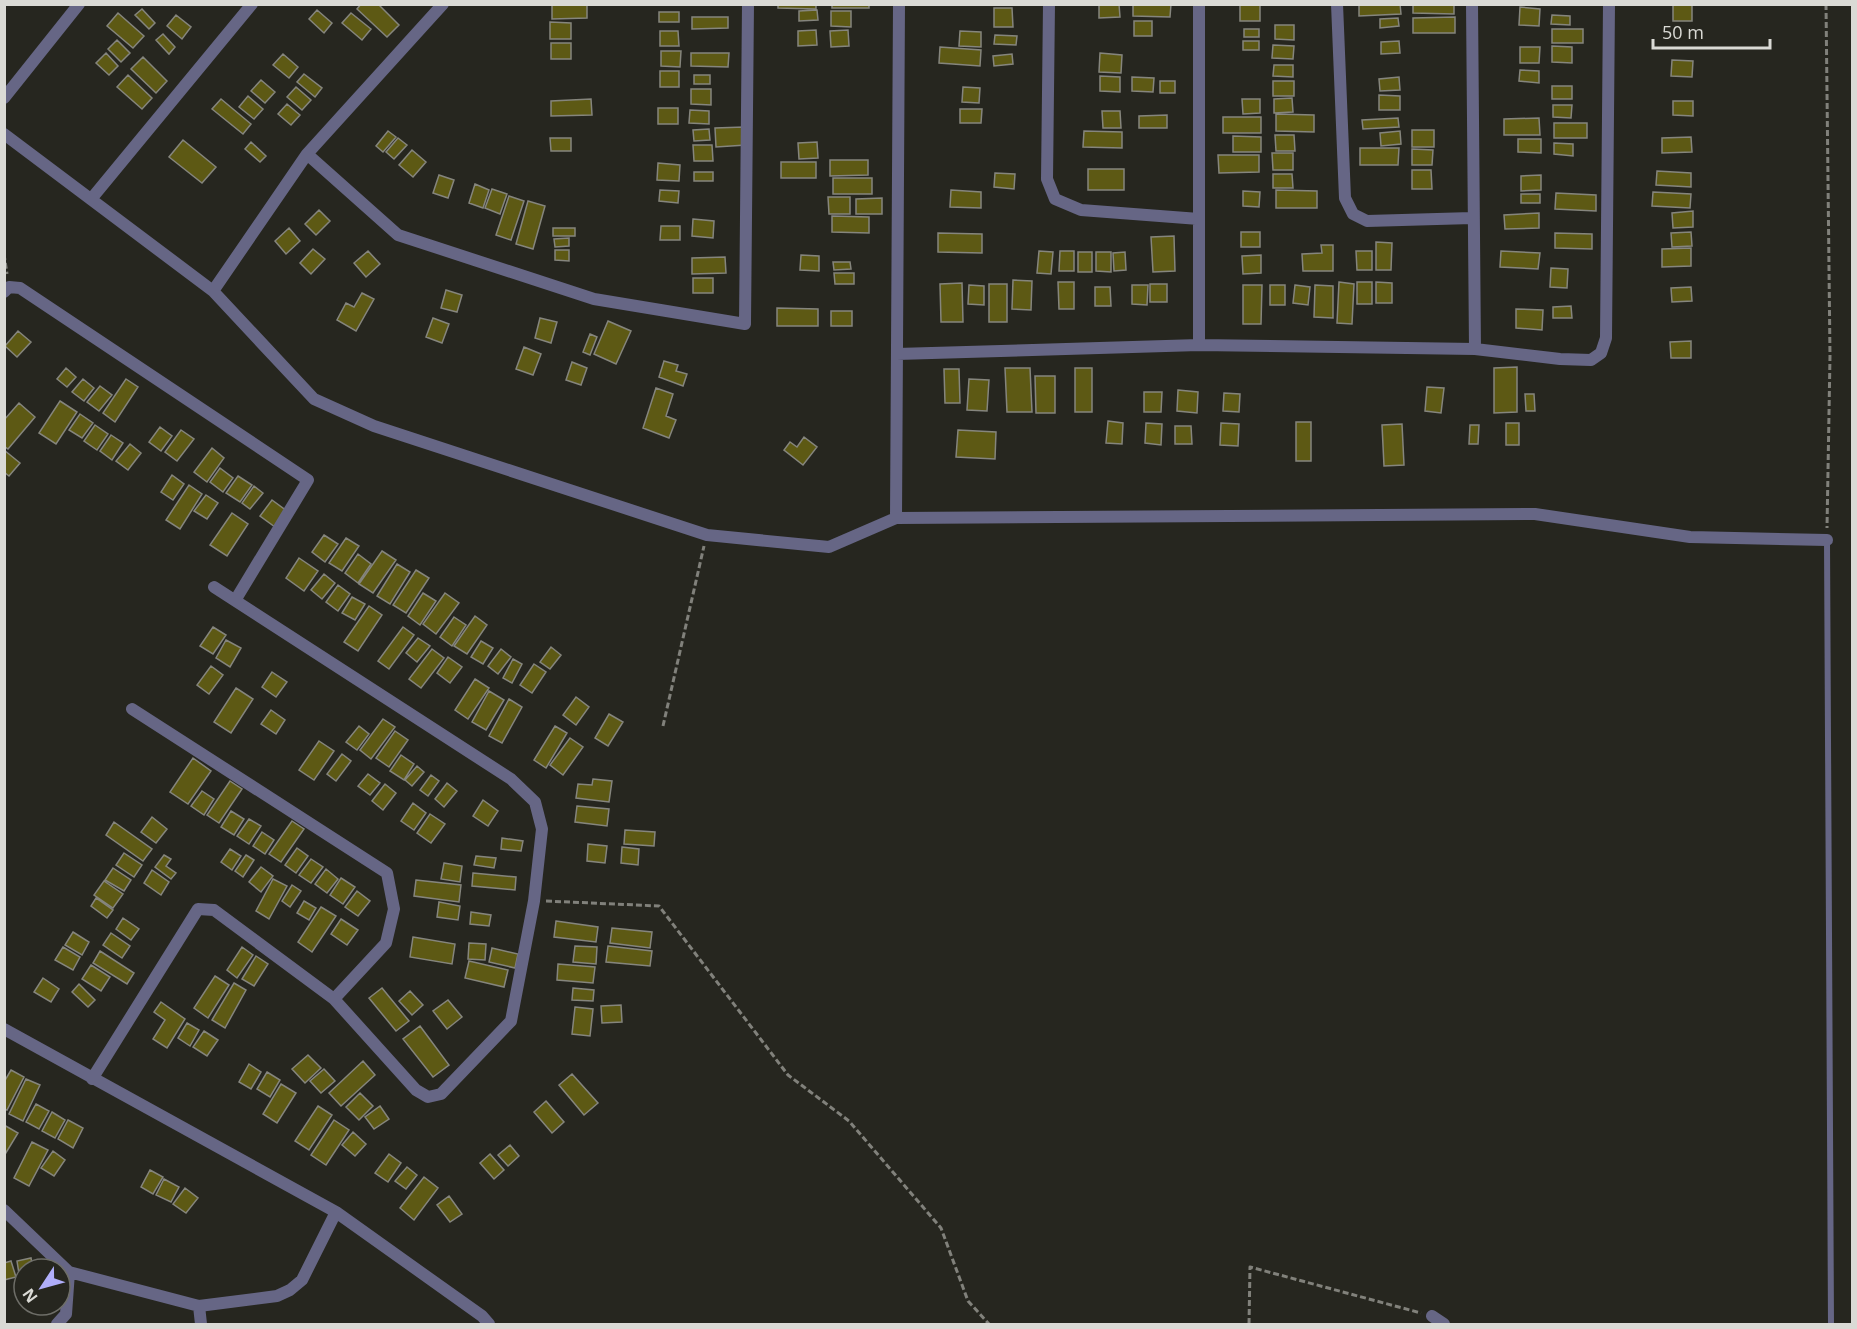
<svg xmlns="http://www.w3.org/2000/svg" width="1857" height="1329" font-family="'Open Sans',sans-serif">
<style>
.building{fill:#5d5914;stroke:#85857d;stroke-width:1.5}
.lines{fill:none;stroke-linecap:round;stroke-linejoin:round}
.path{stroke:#81817b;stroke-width:3;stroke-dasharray:6 3;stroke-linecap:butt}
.service{stroke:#666685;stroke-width:6}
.minor{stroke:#666685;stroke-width:12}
</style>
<rect width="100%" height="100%" fill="#26261f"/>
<path class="building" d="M 361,4 L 378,4 L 399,25 L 387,37 L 357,9 Z
M 552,4 L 587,4 L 587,18 L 552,19 Z
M 778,4 L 816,4 L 816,9 L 778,8 Z
M 832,4 L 869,4 L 869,8 L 832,8 Z
M 1099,4 L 1119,4 L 1120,17 L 1099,18 Z
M 1133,4 L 1171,4 L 1170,17 L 1133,16 Z
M 1359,4 L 1400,4 L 1401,14 L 1359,16 Z
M 1413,4 L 1454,4 L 1454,14 L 1413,13 Z
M 1240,5 L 1260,5 L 1260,21 L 1240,21 Z
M 1673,5 L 1692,5 L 1692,21 L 1673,21 Z
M 1520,7 L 1540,9 L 1539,26 L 1519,25 Z
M 994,8 L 1012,8 L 1013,27 L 994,27 Z
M 142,9 L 155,23 L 149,29 L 135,15 Z
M 317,10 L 332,23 L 324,33 L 309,19 Z
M 817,10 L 818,20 L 799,21 L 799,11 Z
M 831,11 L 851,11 L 851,27 L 831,26 Z
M 659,12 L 679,12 L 679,22 L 659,22 Z
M 118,13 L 144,36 L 133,48 L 107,26 Z
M 351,13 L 371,29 L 362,40 L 342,23 Z
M 176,15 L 191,27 L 182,39 L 167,26 Z
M 1552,15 L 1570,16 L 1570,25 L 1551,24 Z
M 692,17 L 728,17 L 728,28 L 692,29 Z
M 1455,17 L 1455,33 L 1413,33 L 1413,18 Z
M 1398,18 L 1399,26 L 1380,28 L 1380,19 Z
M 1134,21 L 1152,21 L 1152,36 L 1134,36 Z
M 550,22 L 571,23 L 571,39 L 550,39 Z
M 1275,25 L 1294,25 L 1294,40 L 1275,39 Z
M 1244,29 L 1259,29 L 1259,37 L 1244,37 Z
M 1552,29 L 1583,29 L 1583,43 L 1552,43 Z
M 816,30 L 817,45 L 798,46 L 798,31 Z
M 848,30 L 849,46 L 831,47 L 830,31 Z
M 660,31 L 678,31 L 679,46 L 660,46 Z
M 960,31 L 981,32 L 981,47 L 959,46 Z
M 163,34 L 175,47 L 169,54 L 156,40 Z
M 995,35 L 1017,36 L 1016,45 L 994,44 Z
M 117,40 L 130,53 L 121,62 L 108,49 Z
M 1243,41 L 1259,41 L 1259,50 L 1243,50 Z
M 1399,41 L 1400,53 L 1381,54 L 1381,42 Z
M 551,43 L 571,43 L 571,59 L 551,59 Z
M 1273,45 L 1294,46 L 1293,59 L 1272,58 Z
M 1552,46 L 1572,47 L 1572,63 L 1552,62 Z
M 940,47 L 981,50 L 980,66 L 939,63 Z
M 1520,47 L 1540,47 L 1539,63 L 1520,63 Z
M 661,51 L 681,51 L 680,67 L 661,66 Z
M 106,53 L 118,66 L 109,75 L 96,63 Z
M 691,53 L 729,53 L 728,67 L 691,66 Z
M 1100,53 L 1122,55 L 1121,73 L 1099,72 Z
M 283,54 L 298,67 L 289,78 L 273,65 Z
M 1012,54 L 1013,64 L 994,66 L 993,56 Z
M 143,57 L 167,81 L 156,93 L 131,69 Z
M 1672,60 L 1693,61 L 1692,77 L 1671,76 Z
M 1274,65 L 1293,65 L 1293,77 L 1273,76 Z
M 1520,70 L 1539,71 L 1539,83 L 1519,81 Z
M 660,71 L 679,71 L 679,87 L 660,87 Z
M 304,74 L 322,88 L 315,97 L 297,82 Z
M 128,75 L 152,98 L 142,109 L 117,87 Z
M 694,75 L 710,75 L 710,84 L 694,84 Z
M 1100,76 L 1120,77 L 1120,92 L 1100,91 Z
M 1132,77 L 1154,78 L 1153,92 L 1132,91 Z
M 1399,77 L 1400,90 L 1380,91 L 1379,79 Z
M 261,80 L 275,92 L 265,103 L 251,91 Z
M 1160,81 L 1175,81 L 1175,93 L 1160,93 Z
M 1273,81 L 1294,81 L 1294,96 L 1273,96 Z
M 1552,86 L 1572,86 L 1572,99 L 1552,99 Z
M 296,87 L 311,100 L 302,110 L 287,97 Z
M 963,87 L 980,88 L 979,103 L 962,102 Z
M 691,89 L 711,89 L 711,105 L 691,104 Z
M 1379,95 L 1400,96 L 1400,110 L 1379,110 Z
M 248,96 L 263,109 L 254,119 L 239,107 Z
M 1292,98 L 1293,112 L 1274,113 L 1274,99 Z
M 221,99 L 251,124 L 243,134 L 212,109 Z
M 591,99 L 592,115 L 551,116 L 551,101 Z
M 1242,99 L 1260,99 L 1260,113 L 1243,114 Z
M 1673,101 L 1693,101 L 1693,116 L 1673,115 Z
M 287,104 L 300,115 L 291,125 L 278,114 Z
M 1553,105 L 1572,105 L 1571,118 L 1553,117 Z
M 658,108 L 678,108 L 678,124 L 658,124 Z
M 960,109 L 982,109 L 981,123 L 960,123 Z
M 690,110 L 709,111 L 709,124 L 689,123 Z
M 1102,111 L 1120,111 L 1121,128 L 1103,128 Z
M 1276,114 L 1314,115 L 1314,132 L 1276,131 Z
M 1167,115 L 1167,128 L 1139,128 L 1139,116 Z
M 1223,117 L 1261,117 L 1261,133 L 1223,133 Z
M 1398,118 L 1399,127 L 1363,129 L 1362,120 Z
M 1539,118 L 1540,135 L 1504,135 L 1504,119 Z
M 1554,123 L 1587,123 L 1587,138 L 1554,138 Z
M 744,127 L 746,145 L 716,147 L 715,128 Z
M 709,129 L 710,140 L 694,141 L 693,130 Z
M 1412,130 L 1434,130 L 1434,147 L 1412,147 Z
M 388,131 L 396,137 L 383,152 L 376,146 Z
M 1084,131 L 1122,132 L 1122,148 L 1083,147 Z
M 1400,131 L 1401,144 L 1381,146 L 1380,133 Z
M 1275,135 L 1294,135 L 1295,151 L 1276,151 Z
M 1233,136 L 1261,137 L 1261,152 L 1233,152 Z
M 1691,137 L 1692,152 L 1662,153 L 1662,138 Z
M 398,138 L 407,145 L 394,159 L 386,152 Z
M 550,138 L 571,138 L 571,151 L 551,151 Z
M 1518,139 L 1541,139 L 1541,153 L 1518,152 Z
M 183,140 L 216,167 L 202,183 L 169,157 Z
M 251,142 L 266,156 L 260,162 L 245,149 Z
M 817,142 L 818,158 L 799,159 L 798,143 Z
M 1554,143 L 1573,144 L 1573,156 L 1554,154 Z
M 693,145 L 712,145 L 713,161 L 694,161 Z
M 1360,148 L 1399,148 L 1398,165 L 1360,165 Z
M 1412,149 L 1433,150 L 1432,165 L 1412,165 Z
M 412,150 L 426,162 L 413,177 L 399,165 Z
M 1272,153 L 1293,153 L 1293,170 L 1273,170 Z
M 1218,155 L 1259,155 L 1259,172 L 1219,173 Z
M 830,160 L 868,160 L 868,175 L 830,176 Z
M 781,162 L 816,162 L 816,178 L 781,178 Z
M 658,163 L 680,165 L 679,181 L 657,180 Z
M 1088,169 L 1124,169 L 1124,190 L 1088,190 Z
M 1412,170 L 1431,170 L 1432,189 L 1412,189 Z
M 1657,171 L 1691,173 L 1691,187 L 1656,185 Z
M 694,172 L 713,172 L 713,181 L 694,181 Z
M 995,173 L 1015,174 L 1014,189 L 994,187 Z
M 1273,174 L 1292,174 L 1293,188 L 1273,188 Z
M 439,175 L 454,180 L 448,198 L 433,193 Z
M 1541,175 L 1541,190 L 1521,191 L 1521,176 Z
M 833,178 L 872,178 L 872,194 L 833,194 Z
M 475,184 L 489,190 L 483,208 L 469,203 Z
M 492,189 L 507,194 L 500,214 L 485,208 Z
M 660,190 L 679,191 L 678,203 L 659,201 Z
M 951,190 L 981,192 L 981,208 L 950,207 Z
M 1276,190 L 1317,191 L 1317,208 L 1276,208 Z
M 1243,191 L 1260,192 L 1259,207 L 1243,206 Z
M 1653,192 L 1691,194 L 1690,208 L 1652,206 Z
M 1556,193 L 1596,195 L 1596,211 L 1555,209 Z
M 1521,194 L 1540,194 L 1540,203 L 1521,203 Z
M 509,196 L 524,201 L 511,240 L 496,235 Z
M 828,197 L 850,197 L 850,214 L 829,214 Z
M 882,198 L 882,214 L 856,214 L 856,199 Z
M 528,201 L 545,206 L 533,249 L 516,244 Z
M 319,210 L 330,221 L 316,235 L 305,224 Z
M 1693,211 L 1693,227 L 1673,228 L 1672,213 Z
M 1539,213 L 1539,228 L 1505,229 L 1504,215 Z
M 832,216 L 869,217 L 869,233 L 832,232 Z
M 693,219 L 714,221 L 713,238 L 692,236 Z
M 661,226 L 680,226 L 680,240 L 660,240 Z
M 289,228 L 300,241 L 286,254 L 275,241 Z
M 553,228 L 575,228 L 575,236 L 553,236 Z
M 1241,232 L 1260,232 L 1260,247 L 1241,247 Z
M 1691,232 L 1692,246 L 1672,247 L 1671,233 Z
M 938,233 L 982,234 L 982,253 L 938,252 Z
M 1555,233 L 1592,234 L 1592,249 L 1555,248 Z
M 1174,236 L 1175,271 L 1153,272 L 1151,237 Z
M 569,238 L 569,246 L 555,247 L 554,239 Z
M 1376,242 L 1392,243 L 1391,270 L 1376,270 Z
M 1321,245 L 1333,245 L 1333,271 L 1303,271 L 1302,254 L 1322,253 Z
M 1691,248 L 1691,266 L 1662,267 L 1662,249 Z
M 313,249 L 325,259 L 311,274 L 300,263 Z
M 555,250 L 569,250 L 569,261 L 555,260 Z
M 368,251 L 380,264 L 366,277 L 354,263 Z
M 1039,251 L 1053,252 L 1051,274 L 1037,273 Z
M 1060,251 L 1074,251 L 1074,271 L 1059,271 Z
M 1356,251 L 1372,251 L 1372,270 L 1357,270 Z
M 1501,251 L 1540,253 L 1538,269 L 1500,267 Z
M 1078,252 L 1092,252 L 1092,272 L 1078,272 Z
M 1096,252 L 1111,252 L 1111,272 L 1096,271 Z
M 1125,252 L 1126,270 L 1114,271 L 1113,253 Z
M 801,255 L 819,256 L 819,271 L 800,270 Z
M 1261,255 L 1261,273 L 1243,274 L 1242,256 Z
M 725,257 L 726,273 L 692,274 L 692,258 Z
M 833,262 L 850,262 L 851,269 L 834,270 Z
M 1551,268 L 1568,269 L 1567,288 L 1550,287 Z
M 834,273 L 854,273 L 854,284 L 835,284 Z
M 693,278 L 713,278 L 713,293 L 693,293 Z
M 1013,280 L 1032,281 L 1031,310 L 1012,309 Z
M 1058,282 L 1074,282 L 1074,309 L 1059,309 Z
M 1339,282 L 1354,284 L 1352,324 L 1337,323 Z
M 1357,282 L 1372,282 L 1372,304 L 1357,304 Z
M 1376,282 L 1392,283 L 1392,303 L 1376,303 Z
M 962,283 L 963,322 L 941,322 L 940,284 Z
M 989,284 L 1007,284 L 1007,322 L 989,322 Z
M 1150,284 L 1167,284 L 1167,302 L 1150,302 Z
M 969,285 L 984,286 L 984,305 L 968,304 Z
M 1132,285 L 1148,285 L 1147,305 L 1132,304 Z
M 1243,285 L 1262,285 L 1261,324 L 1243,324 Z
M 1270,285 L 1285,285 L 1285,305 L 1270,305 Z
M 1295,285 L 1310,287 L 1308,305 L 1293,303 Z
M 1315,285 L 1333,286 L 1333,318 L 1314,317 Z
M 1095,287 L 1110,287 L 1111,306 L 1095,306 Z
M 1691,287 L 1692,301 L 1672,302 L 1671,288 Z
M 446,290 L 462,295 L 457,312 L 441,308 Z
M 362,293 L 374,299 L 356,331 L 337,320 L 346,303 L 354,307 Z
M 1571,306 L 1572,318 L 1553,318 L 1553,307 Z
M 777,308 L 818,309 L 818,326 L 777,326 Z
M 1516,309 L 1543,310 L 1542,330 L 1516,328 Z
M 831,311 L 852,311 L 852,326 L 831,326 Z
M 433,318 L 449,324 L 442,343 L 426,337 Z
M 540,318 L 557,322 L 551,343 L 535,338 Z
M 608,321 L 631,331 L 616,364 L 594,354 Z
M 18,331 L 31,342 L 17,357 L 5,346 Z
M 590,334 L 597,337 L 590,355 L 583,352 Z
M 1691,341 L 1691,358 L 1671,358 L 1670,342 Z
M 524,347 L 541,354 L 533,375 L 516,369 Z
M 664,361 L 678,365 L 676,371 L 687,374 L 683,386 L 659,377 Z
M 572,362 L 587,368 L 581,385 L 566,380 Z
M 1517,367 L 1517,412 L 1494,413 L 1494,368 Z
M 66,368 L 76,377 L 67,387 L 57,379 Z
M 1005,368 L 1030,368 L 1032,412 L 1007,412 Z
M 1075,368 L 1092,368 L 1092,412 L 1075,412 Z
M 944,369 L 959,369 L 960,403 L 945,403 Z
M 1035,376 L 1055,376 L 1055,413 L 1036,413 Z
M 83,379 L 94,388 L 84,401 L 72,392 Z
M 126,379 L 138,387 L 115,422 L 103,413 Z
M 969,379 L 989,380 L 987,411 L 967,410 Z
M 100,386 L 112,395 L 99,411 L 87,402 Z
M 1427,387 L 1444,388 L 1441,413 L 1425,411 Z
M 656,388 L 673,394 L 666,416 L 676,420 L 669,438 L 643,428 Z
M 1178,390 L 1198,392 L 1197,413 L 1177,411 Z
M 1144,392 L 1162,392 L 1161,412 L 1144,412 Z
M 1224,393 L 1240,394 L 1239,412 L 1223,411 Z
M 1525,394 L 1534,394 L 1535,411 L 1526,411 Z
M 60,401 L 77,412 L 56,444 L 39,433 Z
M 19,403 L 35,417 L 8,449 L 4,446 L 4,420 Z
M 80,414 L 93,423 L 82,438 L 69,430 Z
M 1108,421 L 1123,423 L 1122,444 L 1106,443 Z
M 1296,422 L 1311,422 L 1311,461 L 1296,461 Z
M 1146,423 L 1162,424 L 1161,445 L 1145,443 Z
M 1221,423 L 1239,424 L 1238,446 L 1220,445 Z
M 1506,423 L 1519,423 L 1519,445 L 1506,445 Z
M 1402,424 L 1404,465 L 1384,466 L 1382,425 Z
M 95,425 L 108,434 L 97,450 L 84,441 Z
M 1470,425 L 1479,425 L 1478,444 L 1469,444 Z
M 1175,426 L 1191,426 L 1192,444 L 1175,444 Z
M 160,427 L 172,436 L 161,451 L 149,442 Z
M 181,430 L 194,439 L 177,461 L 165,452 Z
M 958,430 L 996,432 L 995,459 L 956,457 Z
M 111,435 L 123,443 L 112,460 L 100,451 Z
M 804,437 L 817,447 L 803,465 L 784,450 L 790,442 L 797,447 Z
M 130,444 L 141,453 L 128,470 L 116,461 Z
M 212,448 L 224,458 L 207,482 L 194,472 Z
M 4,450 L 20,463 L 9,476 L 4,472 Z
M 220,468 L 233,478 L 223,492 L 210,482 Z
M 172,475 L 184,484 L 173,500 L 161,492 Z
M 238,476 L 252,485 L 240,502 L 226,493 Z
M 189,485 L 202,494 L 180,529 L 166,520 Z
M 254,486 L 263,493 L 250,509 L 242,503 Z
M 206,495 L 218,503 L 207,519 L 194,511 Z
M 272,500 L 287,511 L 275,527 L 260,516 Z
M 232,513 L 248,524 L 227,556 L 210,545 Z
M 324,535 L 338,544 L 325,562 L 312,552 Z
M 346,538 L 359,546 L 342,571 L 329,563 Z
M 382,551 L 396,560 L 373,593 L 359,584 Z
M 358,554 L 371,564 L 358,583 L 345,573 Z
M 299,558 L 318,571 L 304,591 L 286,578 Z
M 397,564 L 410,572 L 390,604 L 377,596 Z
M 416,570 L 429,578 L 406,613 L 393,605 Z
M 324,574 L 335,583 L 322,599 L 311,590 Z
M 338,585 L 350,594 L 338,611 L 326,602 Z
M 423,593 L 436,601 L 420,625 L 408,616 Z
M 445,593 L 459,603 L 436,634 L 423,624 Z
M 352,597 L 365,604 L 355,620 L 342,613 Z
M 369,606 L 382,615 L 358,651 L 344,642 Z
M 475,616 L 487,625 L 467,654 L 454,646 Z
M 454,617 L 466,625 L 452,646 L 440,637 Z
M 213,627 L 226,635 L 213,654 L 200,646 Z
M 403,627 L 414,635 L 389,669 L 378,661 Z
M 418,638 L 430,646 L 417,662 L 406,653 Z
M 226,640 L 241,648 L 230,667 L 216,658 Z
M 481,641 L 493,648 L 483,664 L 471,657 Z
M 551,647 L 561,655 L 550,669 L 540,662 Z
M 432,649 L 444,658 L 421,688 L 409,679 Z
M 501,649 L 511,657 L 498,674 L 488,666 Z
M 448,657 L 462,667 L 450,683 L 437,673 Z
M 513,659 L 522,664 L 512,683 L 503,678 Z
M 534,664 L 546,672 L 532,693 L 520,685 Z
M 211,666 L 223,675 L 209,694 L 197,685 Z
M 272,672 L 287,682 L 276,697 L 262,687 Z
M 475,679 L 489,688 L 468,719 L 455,710 Z
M 236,688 L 253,699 L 231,733 L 214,722 Z
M 489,691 L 504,700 L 486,730 L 472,722 Z
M 576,697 L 589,707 L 576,725 L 563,715 Z
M 509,699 L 522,707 L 502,743 L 489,736 Z
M 271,710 L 285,720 L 276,734 L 261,724 Z
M 609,714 L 623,722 L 608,746 L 595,738 Z
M 383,719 L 395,727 L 371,759 L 360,750 Z
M 359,726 L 369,734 L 357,750 L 346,742 Z
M 555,726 L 567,733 L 546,768 L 534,760 Z
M 395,731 L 408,740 L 389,767 L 376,758 Z
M 570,738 L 583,747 L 563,775 L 550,765 Z
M 319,741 L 334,751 L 314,780 L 299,770 Z
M 342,754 L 351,761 L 336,781 L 327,774 Z
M 401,755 L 414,764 L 404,780 L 390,771 Z
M 193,758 L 211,771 L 188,804 L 170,792 Z
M 417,766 L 424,772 L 412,786 L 405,780 Z
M 368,774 L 380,783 L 370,795 L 358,786 Z
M 431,775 L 439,781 L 428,796 L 420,790 Z
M 593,779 L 612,781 L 609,802 L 576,798 L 578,784 L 592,785 Z
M 230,781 L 242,789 L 219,823 L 207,815 Z
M 447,783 L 457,791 L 444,807 L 435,799 Z
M 385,784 L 396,793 L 383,810 L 372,801 Z
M 202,791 L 214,799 L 204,815 L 191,806 Z
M 483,800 L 498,811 L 488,826 L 473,816 Z
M 413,803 L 426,813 L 414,830 L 401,821 Z
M 577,806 L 609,809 L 607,826 L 575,822 Z
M 231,811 L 244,819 L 234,835 L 221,827 Z
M 430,814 L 445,824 L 431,843 L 417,833 Z
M 152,817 L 167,829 L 156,843 L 141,832 Z
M 249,819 L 261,826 L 249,844 L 237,836 Z
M 292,821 L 304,829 L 281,862 L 269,854 Z
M 114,822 L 152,849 L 143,861 L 106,835 Z
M 625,830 L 655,832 L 654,846 L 624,844 Z
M 262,832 L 274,840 L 265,854 L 253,846 Z
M 502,838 L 523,841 L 521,851 L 501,849 Z
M 588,844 L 607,846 L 605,863 L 587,861 Z
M 622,847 L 639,849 L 638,865 L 621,863 Z
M 297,848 L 308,856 L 296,873 L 285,865 Z
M 230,849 L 241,856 L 232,870 L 221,862 Z
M 124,853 L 142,865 L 134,877 L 116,865 Z
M 164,855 L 171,859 L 166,866 L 176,873 L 171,879 L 155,867 Z
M 246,855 L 254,860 L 243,877 L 235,871 Z
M 476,856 L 496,858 L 494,868 L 474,865 Z
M 311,859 L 323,867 L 311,883 L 299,875 Z
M 444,863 L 462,866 L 460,882 L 441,879 Z
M 261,867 L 273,876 L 261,892 L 249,882 Z
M 113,868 L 131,880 L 124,891 L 105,880 Z
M 326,869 L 338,879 L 327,893 L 315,884 Z
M 152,870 L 169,882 L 161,895 L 144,883 Z
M 473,873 L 516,877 L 515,890 L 472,886 Z
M 341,878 L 355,887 L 343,904 L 330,895 Z
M 273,879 L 287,886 L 269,919 L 256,911 Z
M 416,880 L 461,885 L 459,902 L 414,896 Z
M 104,881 L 123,894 L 113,908 L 94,895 Z
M 292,885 L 301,891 L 290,907 L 282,901 Z
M 357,891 L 370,901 L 358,916 L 345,907 Z
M 96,898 L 113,910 L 107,918 L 91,906 Z
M 304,901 L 316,908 L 309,920 L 297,913 Z
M 439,902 L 460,906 L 458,920 L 437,917 Z
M 321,907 L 336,916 L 312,952 L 298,942 Z
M 471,912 L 491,915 L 489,926 L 470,924 Z
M 123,918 L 139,929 L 131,940 L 116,929 Z
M 341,919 L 358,930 L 347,945 L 331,934 Z
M 556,921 L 598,927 L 596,942 L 554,937 Z
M 612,928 L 652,932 L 650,948 L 610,943 Z
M 73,932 L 89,942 L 82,955 L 65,945 Z
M 111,933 L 130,946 L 122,958 L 103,945 Z
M 413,937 L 455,944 L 452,964 L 410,957 Z
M 469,943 L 486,944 L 485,960 L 468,959 Z
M 575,946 L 597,947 L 596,964 L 573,962 Z
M 608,946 L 652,951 L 650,966 L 606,962 Z
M 63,947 L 80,957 L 73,970 L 55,960 Z
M 242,947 L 253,955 L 237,978 L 227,970 Z
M 492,948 L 518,954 L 515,968 L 489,962 Z
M 100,951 L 134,973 L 127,984 L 93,963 Z
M 256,956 L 268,964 L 254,986 L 242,979 Z
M 469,961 L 508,970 L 504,987 L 465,978 Z
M 558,964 L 595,967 L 593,983 L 557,980 Z
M 91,965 L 110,977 L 101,991 L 82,979 Z
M 215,976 L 229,985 L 208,1018 L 194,1008 Z
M 43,978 L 59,989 L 51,1002 L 34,992 Z
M 234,983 L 246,990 L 225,1028 L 212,1020 Z
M 79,984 L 95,1000 L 88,1007 L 72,992 Z
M 382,988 L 409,1021 L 396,1031 L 369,998 Z
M 573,988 L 594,990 L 593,1001 L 572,1000 Z
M 410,991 L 423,1005 L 412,1015 L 399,1001 Z
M 448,1000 L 462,1017 L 447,1029 L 433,1011 Z
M 161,1002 L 185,1019 L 167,1048 L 153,1039 L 165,1020 L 154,1012 Z
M 621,1005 L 622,1022 L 602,1023 L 601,1006 Z
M 575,1007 L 593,1009 L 590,1036 L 572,1034 Z
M 187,1023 L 199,1030 L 190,1046 L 178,1038 Z
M 420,1026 L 449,1065 L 433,1077 L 403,1039 Z
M 204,1031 L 218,1040 L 207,1056 L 193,1047 Z
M 308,1055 L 321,1068 L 305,1083 L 292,1069 Z
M 363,1061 L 375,1075 L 341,1106 L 329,1093 Z
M 249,1064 L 261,1072 L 251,1089 L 239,1082 Z
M 324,1069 L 335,1081 L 321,1093 L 310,1081 Z
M 11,1070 L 24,1077 L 7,1110 L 4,1109 L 4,1082 Z
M 267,1072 L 280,1080 L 270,1097 L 257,1089 Z
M 572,1074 L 598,1103 L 584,1115 L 559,1085 Z
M 26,1079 L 40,1085 L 23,1121 L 9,1114 Z
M 281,1084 L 296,1093 L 277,1123 L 263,1114 Z
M 360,1093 L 373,1106 L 359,1120 L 346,1107 Z
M 546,1101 L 564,1122 L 552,1133 L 534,1112 Z
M 36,1104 L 49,1111 L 39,1129 L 26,1122 Z
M 318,1106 L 332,1115 L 309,1150 L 295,1141 Z
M 380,1106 L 389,1119 L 374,1129 L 365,1117 Z
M 52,1112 L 65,1120 L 55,1138 L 42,1131 Z
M 68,1120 L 83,1128 L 73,1148 L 58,1139 Z
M 334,1120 L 349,1130 L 326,1165 L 311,1155 Z
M 4,1125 L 18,1133 L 4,1156 Z
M 353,1132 L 366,1144 L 355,1156 L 342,1145 Z
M 32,1142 L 48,1150 L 29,1186 L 14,1178 Z
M 510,1145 L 519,1156 L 508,1166 L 498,1155 Z
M 53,1151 L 65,1160 L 54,1176 L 41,1168 Z
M 389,1154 L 401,1163 L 388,1182 L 375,1173 Z
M 490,1154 L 504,1170 L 494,1179 L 480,1163 Z
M 407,1167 L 417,1175 L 406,1189 L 395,1181 Z
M 150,1170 L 163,1177 L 153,1194 L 141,1187 Z
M 424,1177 L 438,1188 L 414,1220 L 400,1208 Z
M 164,1179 L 179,1187 L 171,1202 L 156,1195 Z
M 185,1188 L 198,1198 L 186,1213 L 173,1204 Z
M 449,1196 L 462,1214 L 450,1222 L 437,1205 Z
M 31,1258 L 33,1269 L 24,1269 L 24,1279 L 20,1280 L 17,1261 Z
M 11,1261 L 16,1277 L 4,1280 L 4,1263 Z"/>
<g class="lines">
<path class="path" d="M 1826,4 L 1830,356 L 1827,528
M 4,254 L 7,274
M 663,726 L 704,546
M 546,901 L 659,906 L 788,1075 L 849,1121 L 941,1228 L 968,1301 L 989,1324
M 1249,1324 L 1250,1267 L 1421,1313"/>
<path class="service" d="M 1827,541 L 1831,1324"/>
<path class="minor" d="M 1049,4 L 1047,179 L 1055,199 L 1081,210 L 1199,219
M 1337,4 L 1345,198 L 1353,214 L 1367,221 L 1472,218
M 1472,4 L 1475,349
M 4,98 L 79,4
M 4,134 L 213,291 L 314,399 L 374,426 L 707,535 L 829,547 L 896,518 L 1535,514 L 1690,537 L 1827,540
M 307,154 L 398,235 L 594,299 L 745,324 L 748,4
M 92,198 L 252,4
M 213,291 L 307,154 L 443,4
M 4,292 L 9,287 L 20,288 L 308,480 L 236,599
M 1199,345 L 1199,4
M 897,354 L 1199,345 L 1475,349 L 1560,359 L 1591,360 L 1601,353 L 1606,338 L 1609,4
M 896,518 L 899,4
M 132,709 L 387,873 L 394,909 L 386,943 L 334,999
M 4,1029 L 336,1212 L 482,1316 L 489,1324
M 92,1079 L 198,909 L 214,910 L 334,999 L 416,1090 L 428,1097 L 441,1094 L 511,1021 L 534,901 L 542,829 L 535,802 L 511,779 L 214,587
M 4,1210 L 69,1272 L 199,1306
M 1432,1316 L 1444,1324
M 57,1324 L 66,1314 L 69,1272
M 201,1324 L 199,1306 L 277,1296 L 290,1290 L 302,1280 L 336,1212"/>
</g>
<rect width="1857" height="1329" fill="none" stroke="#dadad5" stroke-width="12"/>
<g transform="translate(42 1287) rotate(234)"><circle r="28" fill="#26261f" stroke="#6e6e68" stroke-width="1.5"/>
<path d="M0-4.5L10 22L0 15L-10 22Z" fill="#b0aefa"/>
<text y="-9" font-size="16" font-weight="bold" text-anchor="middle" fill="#dadad5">N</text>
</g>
<path d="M1653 39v9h117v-9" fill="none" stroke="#dadad5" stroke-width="3"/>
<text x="1662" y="39" font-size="18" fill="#dadad5" stroke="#26261f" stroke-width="4.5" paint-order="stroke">50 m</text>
</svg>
